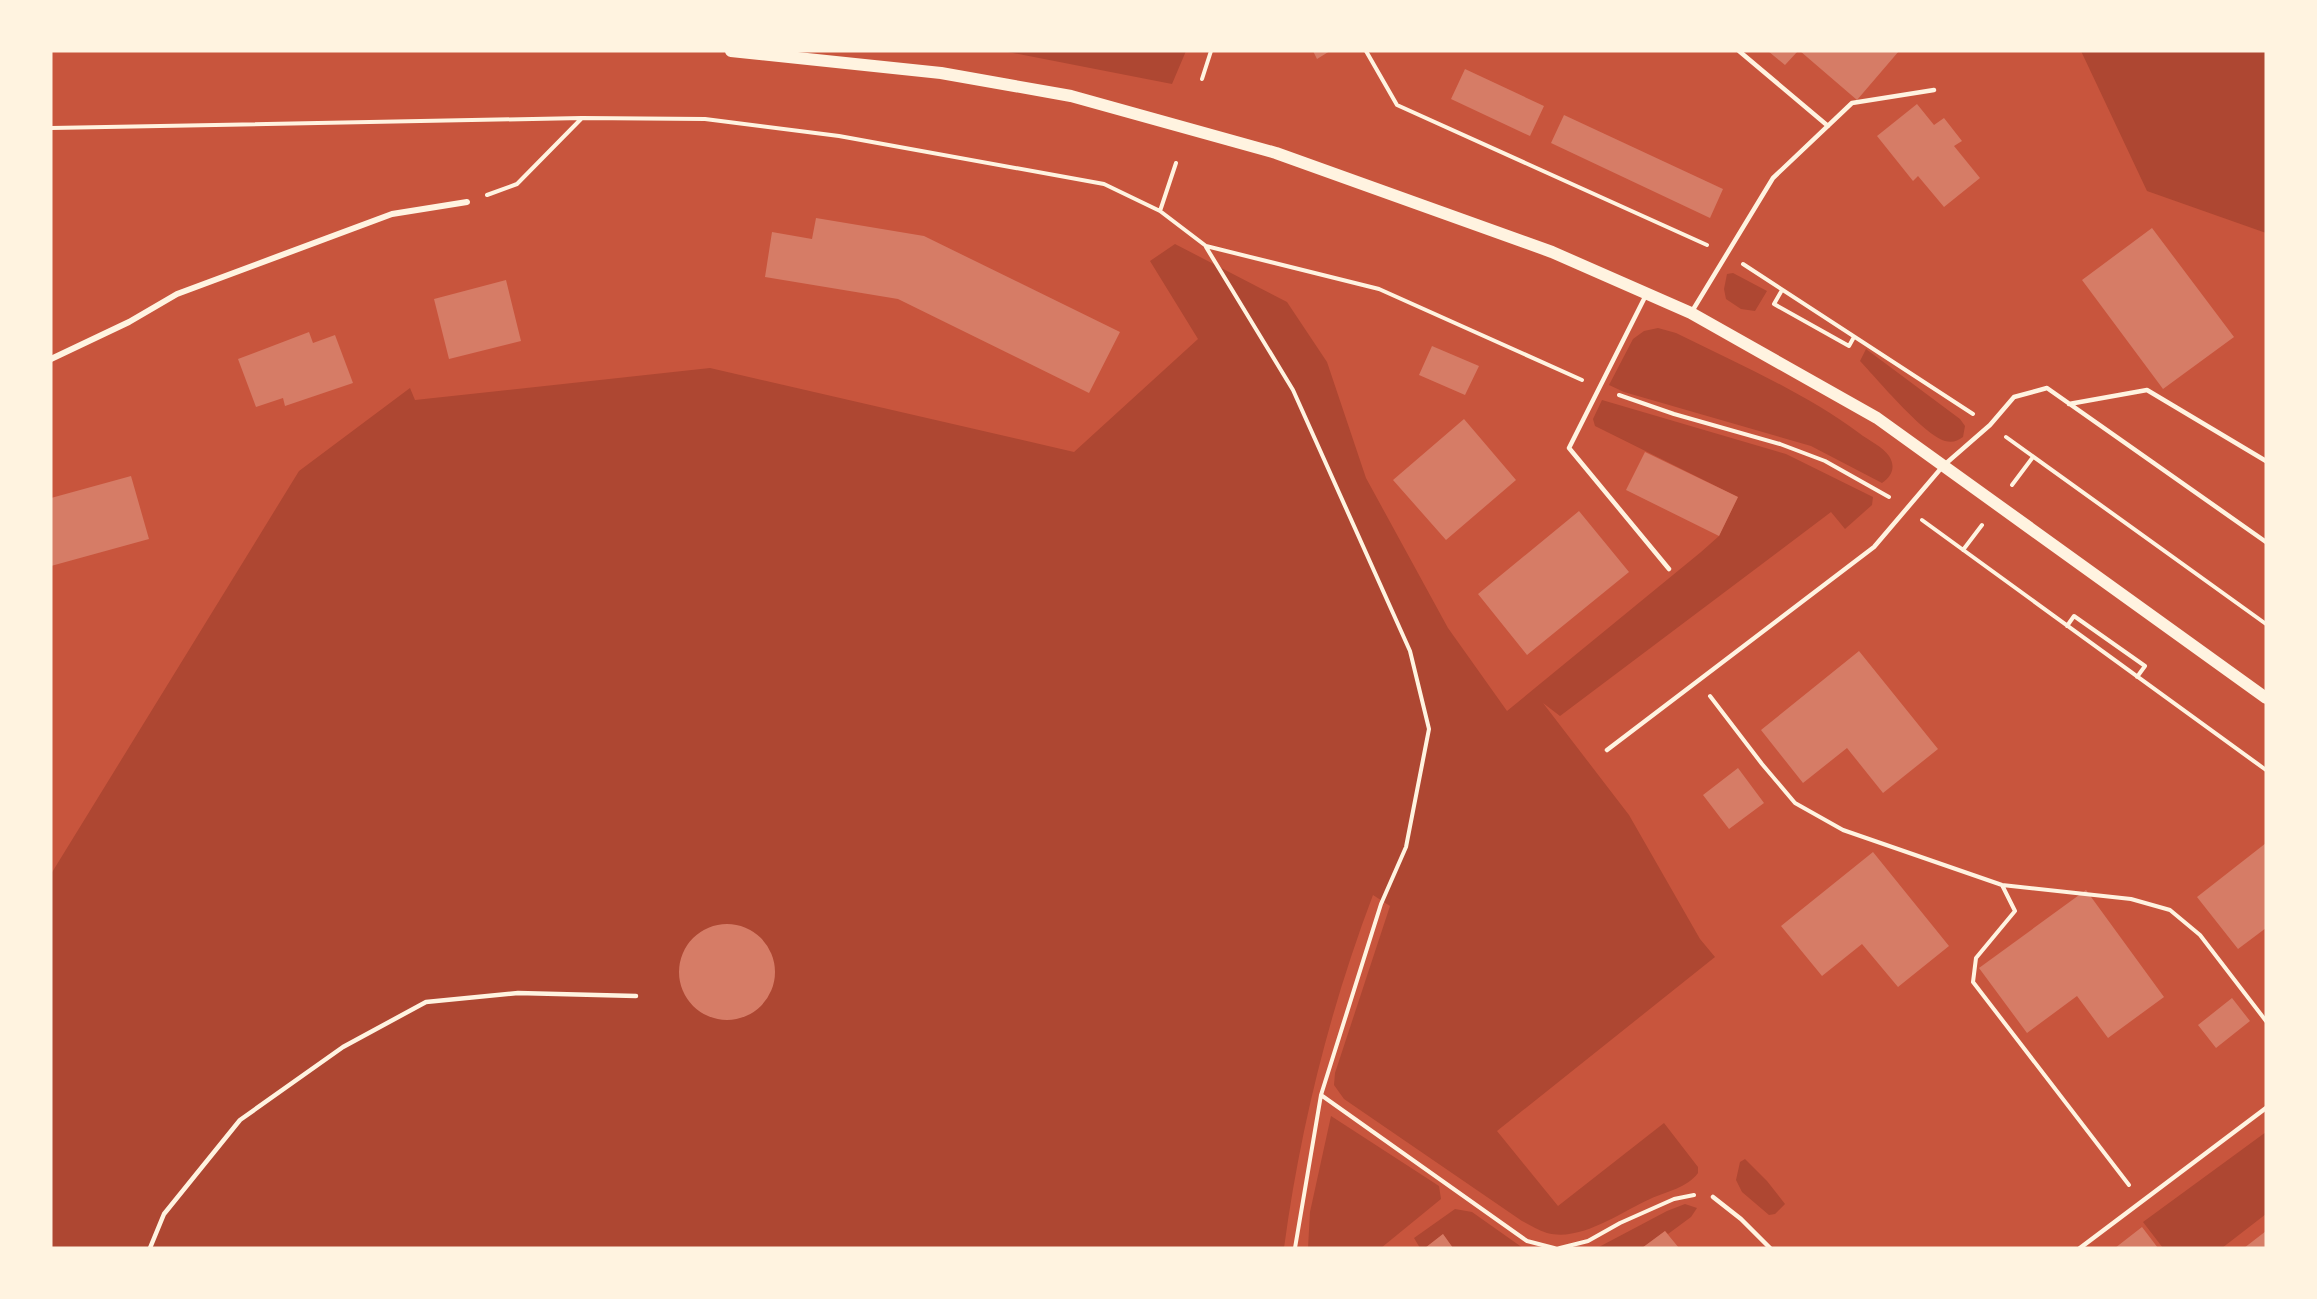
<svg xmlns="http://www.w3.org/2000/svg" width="2317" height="1299" font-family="'IBM Plex Sans',sans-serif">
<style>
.green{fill:#ae4732}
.building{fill:#d67c66}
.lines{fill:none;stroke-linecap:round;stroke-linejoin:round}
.path{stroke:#fff3e0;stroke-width:4}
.service{stroke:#fff3e0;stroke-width:4.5}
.minor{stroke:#fff3e0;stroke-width:6}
.secondary{stroke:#fff3e0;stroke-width:12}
</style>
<rect width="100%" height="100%" fill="#c8553d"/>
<path class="green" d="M 1003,51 L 1186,51 L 1172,84 Z
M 2081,51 L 2266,51 L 2266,233 L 2147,191 Z
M 1175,244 L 1287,302 L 1327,362 L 1366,478 L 1448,628 L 1507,711 L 1701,552 L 1719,536 L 1738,497 L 1595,426 L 1593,419 L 1602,400 L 1786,454 L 1873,497 L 1872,505 L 1845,529 L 1831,512 L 1560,716 L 1543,703 L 1629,815 L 1700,939 L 1715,957 L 1497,1131 L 1558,1206 L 1664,1123 L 1698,1167 L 1698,1173 C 1687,1188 1667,1191 1650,1199 C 1621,1212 1581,1242 1547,1233 C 1538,1230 1530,1225 1522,1221 L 1344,1099 L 1334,1085 L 1335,1073 L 1390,906 L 1373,895 C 1330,1008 1300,1129 1284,1248 L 51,1248 L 51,874 L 299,471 L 410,388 L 415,400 L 710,368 L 1074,452 L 1198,339 L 1150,261 Z
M 1733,273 L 1767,291 L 1755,311 L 1741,309 L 1726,299 L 1724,289 L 1727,274 Z
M 1658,328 L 1676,333 C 1739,364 1803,392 1859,433 C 1868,440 1883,447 1889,456 C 1896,467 1892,476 1882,483 L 1811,446 L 1624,392 L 1609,385 L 1633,339 L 1644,331 Z
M 1866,349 L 1960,419 L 1965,426 L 1963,437 C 1957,441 1953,443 1945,441 C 1924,435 1877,379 1860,361 Z
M 1331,1116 L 1439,1186 L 1441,1199 L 1381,1248 L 1308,1248 L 1310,1212 Z
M 2266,1132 L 2266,1214 L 2222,1248 L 2163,1248 L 2143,1222 Z
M 1745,1159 L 1767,1181 L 1785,1204 L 1775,1214 L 1769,1215 L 1742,1192 L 1736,1180 L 1740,1162 Z
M 1685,1204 L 1697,1208 L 1691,1217 L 1668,1234 L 1665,1231 L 1642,1248 L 1597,1248 L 1667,1211 Z
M 1455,1209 L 1472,1212 L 1523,1248 L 1453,1248 L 1443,1234 L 1425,1248 L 1420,1248 L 1414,1238 Z"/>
<path class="building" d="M 1313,51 L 1330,51 L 1317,59 Z
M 1768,51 L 1798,51 L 1785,65 Z
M 1800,51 L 1899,51 L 1857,100 Z
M 1465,69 L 1544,106 L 1530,136 L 1451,99 Z
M 1917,104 L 1934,125 L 1944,118 L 1962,141 L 1954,146 L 1980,178 L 1944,207 L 1918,176 L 1913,181 L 1877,136 Z
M 1564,115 L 1723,189 L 1710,218 L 1551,143 Z
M 816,218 L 924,236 L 1120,332 L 1089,393 L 898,299 L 765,277 L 772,232 L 812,239 Z
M 2152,228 L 2234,337 L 2163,389 L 2082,280 Z
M 506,280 L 521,341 L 449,359 L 434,299 Z
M 309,332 L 313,343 L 335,335 L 353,383 L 285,406 L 283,398 L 256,407 L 238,359 Z
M 1432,346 L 1479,366 L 1465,395 L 1419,375 Z
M 1464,419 L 1516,480 L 1446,540 L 1393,480 Z
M 1645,452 L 1738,497 L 1719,536 L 1626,490 Z
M 131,476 L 149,539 L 51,566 L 51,498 Z
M 1579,511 L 1629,572 L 1527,655 L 1478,594 Z
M 1859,651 L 1938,749 L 1883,793 L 1847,748 L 1803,783 L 1761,730 Z
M 1738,768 L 1764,803 L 1729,829 L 1703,795 Z
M 2266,843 L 2266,928 L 2238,949 L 2197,897 Z
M 1873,852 L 1949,946 L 1898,987 L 1862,944 L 1822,976 L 1781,926 Z
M 2086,890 L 2164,997 L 2108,1038 L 2077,996 L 2027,1033 L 1979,968 Z
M679 972a48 48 0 1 1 96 0a48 48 0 1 1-96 0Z
M 2232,998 L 2250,1021 L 2216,1048 L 2198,1025 Z
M 2142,1227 L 2158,1248 L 2115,1248 Z
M 1665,1231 L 1679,1248 L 1642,1248 Z
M 2266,1231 L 2266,1248 L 2244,1248 Z
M 1443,1234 L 1453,1248 L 1425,1248 Z"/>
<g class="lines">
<path class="path" d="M 1366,51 L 1397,105 L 1707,245
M 1202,79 L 1211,51
M 51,128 L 582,118 L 705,119 L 839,136 L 1104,184 L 1160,211 L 1206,246 L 1379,289 L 1582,380
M 487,195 L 517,184 L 582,118
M 1160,211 L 1176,163
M 1206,247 L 1293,390 L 1410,651 L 1429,729 L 1406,847 L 1381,904 L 1321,1095 L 1295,1248
M 1743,264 L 1973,414
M 1782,290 L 1774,304 L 1849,346 L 1854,337
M 1619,395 L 1674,414 L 1780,444 L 1825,461 L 1889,497
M 2006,437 L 2266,624
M 2012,485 L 2033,457
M 1922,520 L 2266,770
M 1963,550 L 1982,525
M 2067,626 L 2074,616 L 2145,666 L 2137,677
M 1710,696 L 1762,764 L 1795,803 L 1843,830 L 2002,885 L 2131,899 L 2170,910 L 2200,935 L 2266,1021
M 2002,885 L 2015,911 L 1976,958 L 1973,982 L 2129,1185
M 1321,1095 L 1527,1241 L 1554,1248
M 1560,1248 L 1588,1241 L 1620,1223 L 1674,1199 L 1694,1195"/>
<path class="service" d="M 1739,51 L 1828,126
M 1646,295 L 1569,448 L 1669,569
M 1691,313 L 1773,178 L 1852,103 L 1934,90
M 2069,404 L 2147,390 L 2266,461
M 1607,750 L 1874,547 L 1943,466 L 1990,425 L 2014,397 L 2047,388 L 2266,542
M 1713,1197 L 1741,1219 L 1770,1248
M 150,1248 L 164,1214 L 240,1120 L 343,1047 L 426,1002 L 518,993 L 636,996
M 2080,1248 L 2266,1108"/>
<path class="minor" d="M 51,359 L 129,322 L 177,294 L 392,214 L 467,202"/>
<path class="secondary" d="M 731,51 L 941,73 L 1071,96 L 1276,153 L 1552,252 L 1691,313 L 1877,418 L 2266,698"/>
</g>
<rect width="2317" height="1299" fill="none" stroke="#fff3e0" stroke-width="105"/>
</svg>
